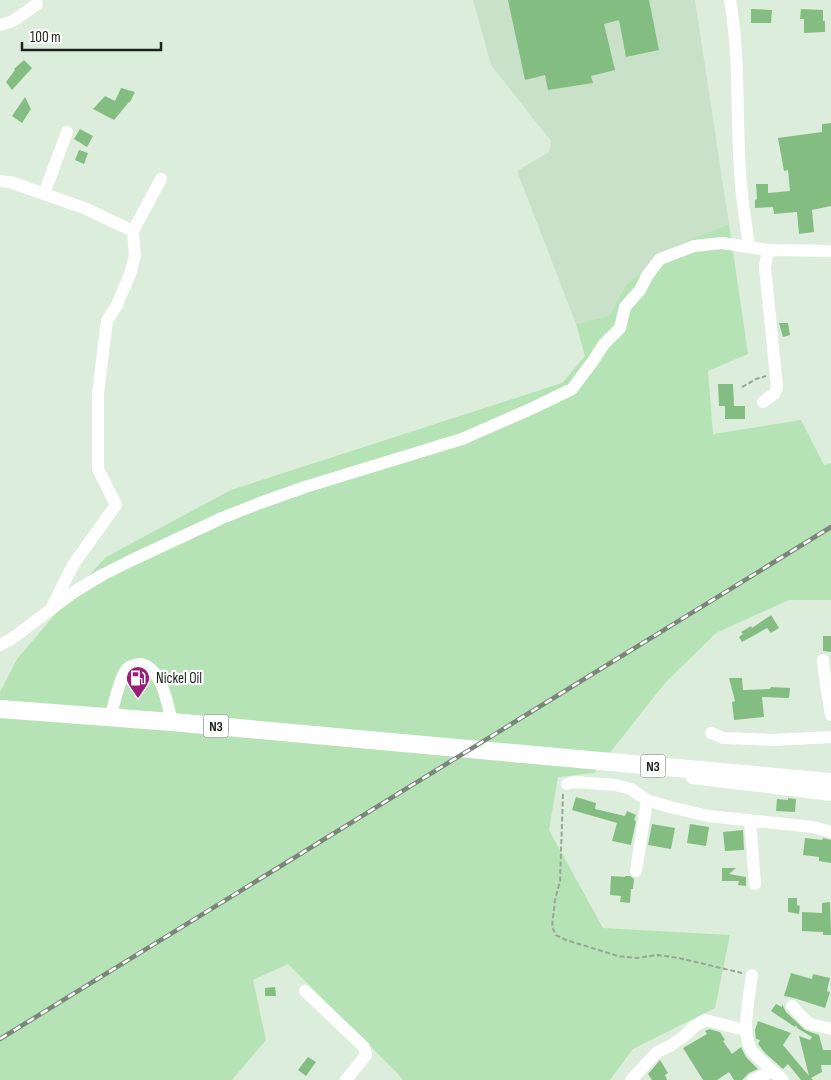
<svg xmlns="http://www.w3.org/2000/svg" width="831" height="1080" font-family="'Sofia Sans Condensed',sans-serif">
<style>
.built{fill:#cae1c9}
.green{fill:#b6e3b5}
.building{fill:#83bd82}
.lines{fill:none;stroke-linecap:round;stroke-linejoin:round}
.path{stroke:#98a698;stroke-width:2;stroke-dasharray:5 2.5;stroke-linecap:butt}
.minor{stroke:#fff;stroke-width:12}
.highway{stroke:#fff;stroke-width:18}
.rail-casing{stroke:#7a8679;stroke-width:4.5}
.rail{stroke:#fff;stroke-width:2.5;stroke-dasharray:8;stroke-linecap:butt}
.labels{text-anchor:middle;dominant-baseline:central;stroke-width:4.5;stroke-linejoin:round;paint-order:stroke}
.shield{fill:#fff;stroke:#5f645f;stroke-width:1}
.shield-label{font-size:14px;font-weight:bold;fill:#1b221b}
.poi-label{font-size:15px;fill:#1b221b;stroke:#fff;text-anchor:start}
</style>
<rect width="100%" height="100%" fill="#dceedb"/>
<path class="built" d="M 473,0 L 695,0 L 729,224 L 672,247 L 626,285 L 609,316 L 576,324 L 517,171 L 549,152 L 551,141 L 491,65 Z"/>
<path class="green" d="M 729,224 L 748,354 L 708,371 L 713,434 L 801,420 L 824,465 L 831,463 L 831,600 L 789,600 L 716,633 L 665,683 L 594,773 L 558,777 L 549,830 L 603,928 L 730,935 L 715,1008 L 633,1049 L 610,1080 L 403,1080 L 397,1073 L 288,964 L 253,980 L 266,1040 L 232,1080 L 0,1080 L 0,692 L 17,659 L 74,592 L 106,557 L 231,490 L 562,383 L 585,356 L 576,324 L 609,316 L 626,285 L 672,247 Z"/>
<path class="building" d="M 508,0 L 649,0 L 659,50 L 626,57 L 619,20 L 604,24 L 615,70 L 591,76 L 593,83 L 548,90 L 545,75 L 525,80 Z
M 751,9 L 772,10 L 771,23 L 751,23 Z
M 801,9 L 823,10 L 823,21 L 825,21 L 825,32 L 804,33 L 804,19 L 800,19 Z
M 24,60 L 32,68 L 12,90 L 6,82 L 15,70 L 14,69 Z
M 121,88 L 135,92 L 130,102 L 129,102 L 114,120 L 93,109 L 105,96 L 115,101 Z
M 25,97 L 31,109 L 22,123 L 12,116 Z
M 831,123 L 831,206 L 812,210 L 814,232 L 799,234 L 797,212 L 774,214 L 773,207 L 755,208 L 755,200 L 757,199 L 756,184 L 768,184 L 768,193 L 790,191 L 788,170 L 784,171 L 778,138 L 822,132 L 822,124 Z
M 80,129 L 93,136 L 87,147 L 74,139 Z
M 79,150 L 88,153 L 84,164 L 75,160 Z
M 779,323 L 788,323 L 790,335 L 783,337 Z
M 718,384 L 733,384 L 734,406 L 745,406 L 745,419 L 725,419 L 725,406 L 719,406 Z
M 771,615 L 779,628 L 771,633 L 767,628 L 742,642 L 739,637 L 743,634 L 741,632 L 751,626 L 752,628 Z
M 823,636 L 831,636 L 831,652 L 823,651 Z
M 729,678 L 742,678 L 743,690 L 770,689 L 771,687 L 790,688 L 789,698 L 762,697 L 764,717 L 734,720 L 732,702 L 735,701 Z
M 576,797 L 596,803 L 595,809 L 625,816 L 627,811 L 636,815 L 634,820 L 636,821 L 631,845 L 612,841 L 617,823 L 572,810 Z
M 788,798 L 796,799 L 795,812 L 776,811 L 777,799 L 788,800 Z
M 652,824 L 675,828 L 671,849 L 648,845 Z
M 690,824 L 709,827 L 706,846 L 687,843 Z
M 743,830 L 744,850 L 725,851 L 723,832 Z
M 805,838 L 822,840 L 823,838 L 831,840 L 831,863 L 819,861 L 819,857 L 803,855 Z
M 722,868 L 736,868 L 729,874 L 746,877 L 746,886 L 738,885 L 739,881 L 722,881 Z
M 611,876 L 625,877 L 625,876 L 630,876 L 634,879 L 633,889 L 631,889 L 630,903 L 620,902 L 621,896 L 610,895 Z
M 788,898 L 797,898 L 797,905 L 800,906 L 799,914 L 788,912 Z
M 830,902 L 831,935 L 823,935 L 823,932 L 802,931 L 802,912 L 822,913 L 822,903 Z
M 791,973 L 812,979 L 813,974 L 830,978 L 827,991 L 830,992 L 825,1008 L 794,998 L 784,996 Z
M 275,987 L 276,996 L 265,996 L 265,988 Z
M 776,1004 L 782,1007 L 782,1004 L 786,1012 L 805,1030 L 819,1035 L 823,1050 L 831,1050 L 831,1065 L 821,1065 L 822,1072 L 811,1078 L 813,1080 L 801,1080 L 788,1064 L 783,1069 L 765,1053 L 758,1044 L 760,1040 L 756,1039 L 755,1030 L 758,1021 L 791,1033 L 783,1045 L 809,1076 L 799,1036 L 810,1040 L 812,1037 L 797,1028 L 796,1025 L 795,1027 L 771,1011 Z
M 709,1029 L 720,1032 L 725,1040 L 723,1041 L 732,1054 L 741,1047 L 746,1057 L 758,1069 L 749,1073 L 742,1080 L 734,1080 L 729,1072 L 717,1080 L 703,1080 L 683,1048 L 707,1034 L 705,1031 Z
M 308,1057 L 316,1062 L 306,1076 L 298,1070 Z
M 660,1060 L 668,1073 L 665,1075 L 667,1080 L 652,1080 L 648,1074 Z"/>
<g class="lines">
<path class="path" d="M 742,387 L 756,379 L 766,376
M 563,794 L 560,881 L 555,900 L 552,927 L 556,935 L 566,940 L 618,956 L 637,958 L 658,955 L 679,958 L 742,973"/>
<path class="minor" d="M 730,0 C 740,56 736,114 740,171 C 741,196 746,222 749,247
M 0,25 L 13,21 L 37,4
M 0,181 L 10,182 L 84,208 L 133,231
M 44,194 L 67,132
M 763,402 L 775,393 L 777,387 L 765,267 L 768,250
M 52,607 L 73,565 L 116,505 L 98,469 L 98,394 L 103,352 L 107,321 L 117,305 L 130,274 L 135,256 L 133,231 L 161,179
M 0,645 L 10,640 L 74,592 L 102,575 L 130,561 L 222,518 L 260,503 L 305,487 L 462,439 L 535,407 L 572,389 L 593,361 L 604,344 L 620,328 L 625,307 L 640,290 L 647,276 L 660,259 L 694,246 L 722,243 L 768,250 L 831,251
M 823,660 L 825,679 L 831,715
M 110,718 C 114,705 119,679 126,670 C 129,666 136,664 140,664 C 163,668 167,704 172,722
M 711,733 L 723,738 L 774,740 L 831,737
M 692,778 L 831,795
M 567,784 L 574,782 L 615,785 L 631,789 L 647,800 L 670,807 L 708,816 L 813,827 L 831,832
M 750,820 L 755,884
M 636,871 L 647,800
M 752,975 C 750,994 740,1035 752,1051 C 761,1061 773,1071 783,1080
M 305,991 L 364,1047 L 366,1055 L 346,1080
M 792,1006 L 805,1020 L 810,1024 L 831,1029
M 631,1080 L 657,1052 L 670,1046 L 683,1037 L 695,1026 L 705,1020 L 745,1030
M 753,1080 L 773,1071"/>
<path class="highway" d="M 0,709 L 172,722 L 831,782"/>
<g class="rail-casing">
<path id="rail" d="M 0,1039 L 831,527"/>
</g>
<use href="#rail" class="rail"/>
</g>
<defs>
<g id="fuel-pin" transform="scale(1.25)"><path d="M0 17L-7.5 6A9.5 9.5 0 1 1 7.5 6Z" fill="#98207b" stroke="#fff"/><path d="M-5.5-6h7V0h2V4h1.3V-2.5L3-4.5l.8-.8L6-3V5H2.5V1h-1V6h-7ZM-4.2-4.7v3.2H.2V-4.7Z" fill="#fff"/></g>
</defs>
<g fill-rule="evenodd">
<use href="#fuel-pin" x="138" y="678"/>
</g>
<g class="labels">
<g class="shield">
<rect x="203.5" y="714.5" width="25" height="23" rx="4"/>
<rect x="640.5" y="754.5" width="25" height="23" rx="4"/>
</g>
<g class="shield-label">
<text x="216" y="726">N3</text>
<text x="653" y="766">N3</text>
</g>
<g class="poi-label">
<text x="156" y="678">Nickel Oil</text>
</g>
</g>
<path d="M22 42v8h139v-8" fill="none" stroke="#1b221b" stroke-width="2.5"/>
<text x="30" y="42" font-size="15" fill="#1b221b" stroke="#ffffff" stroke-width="4" paint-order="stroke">100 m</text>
</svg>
